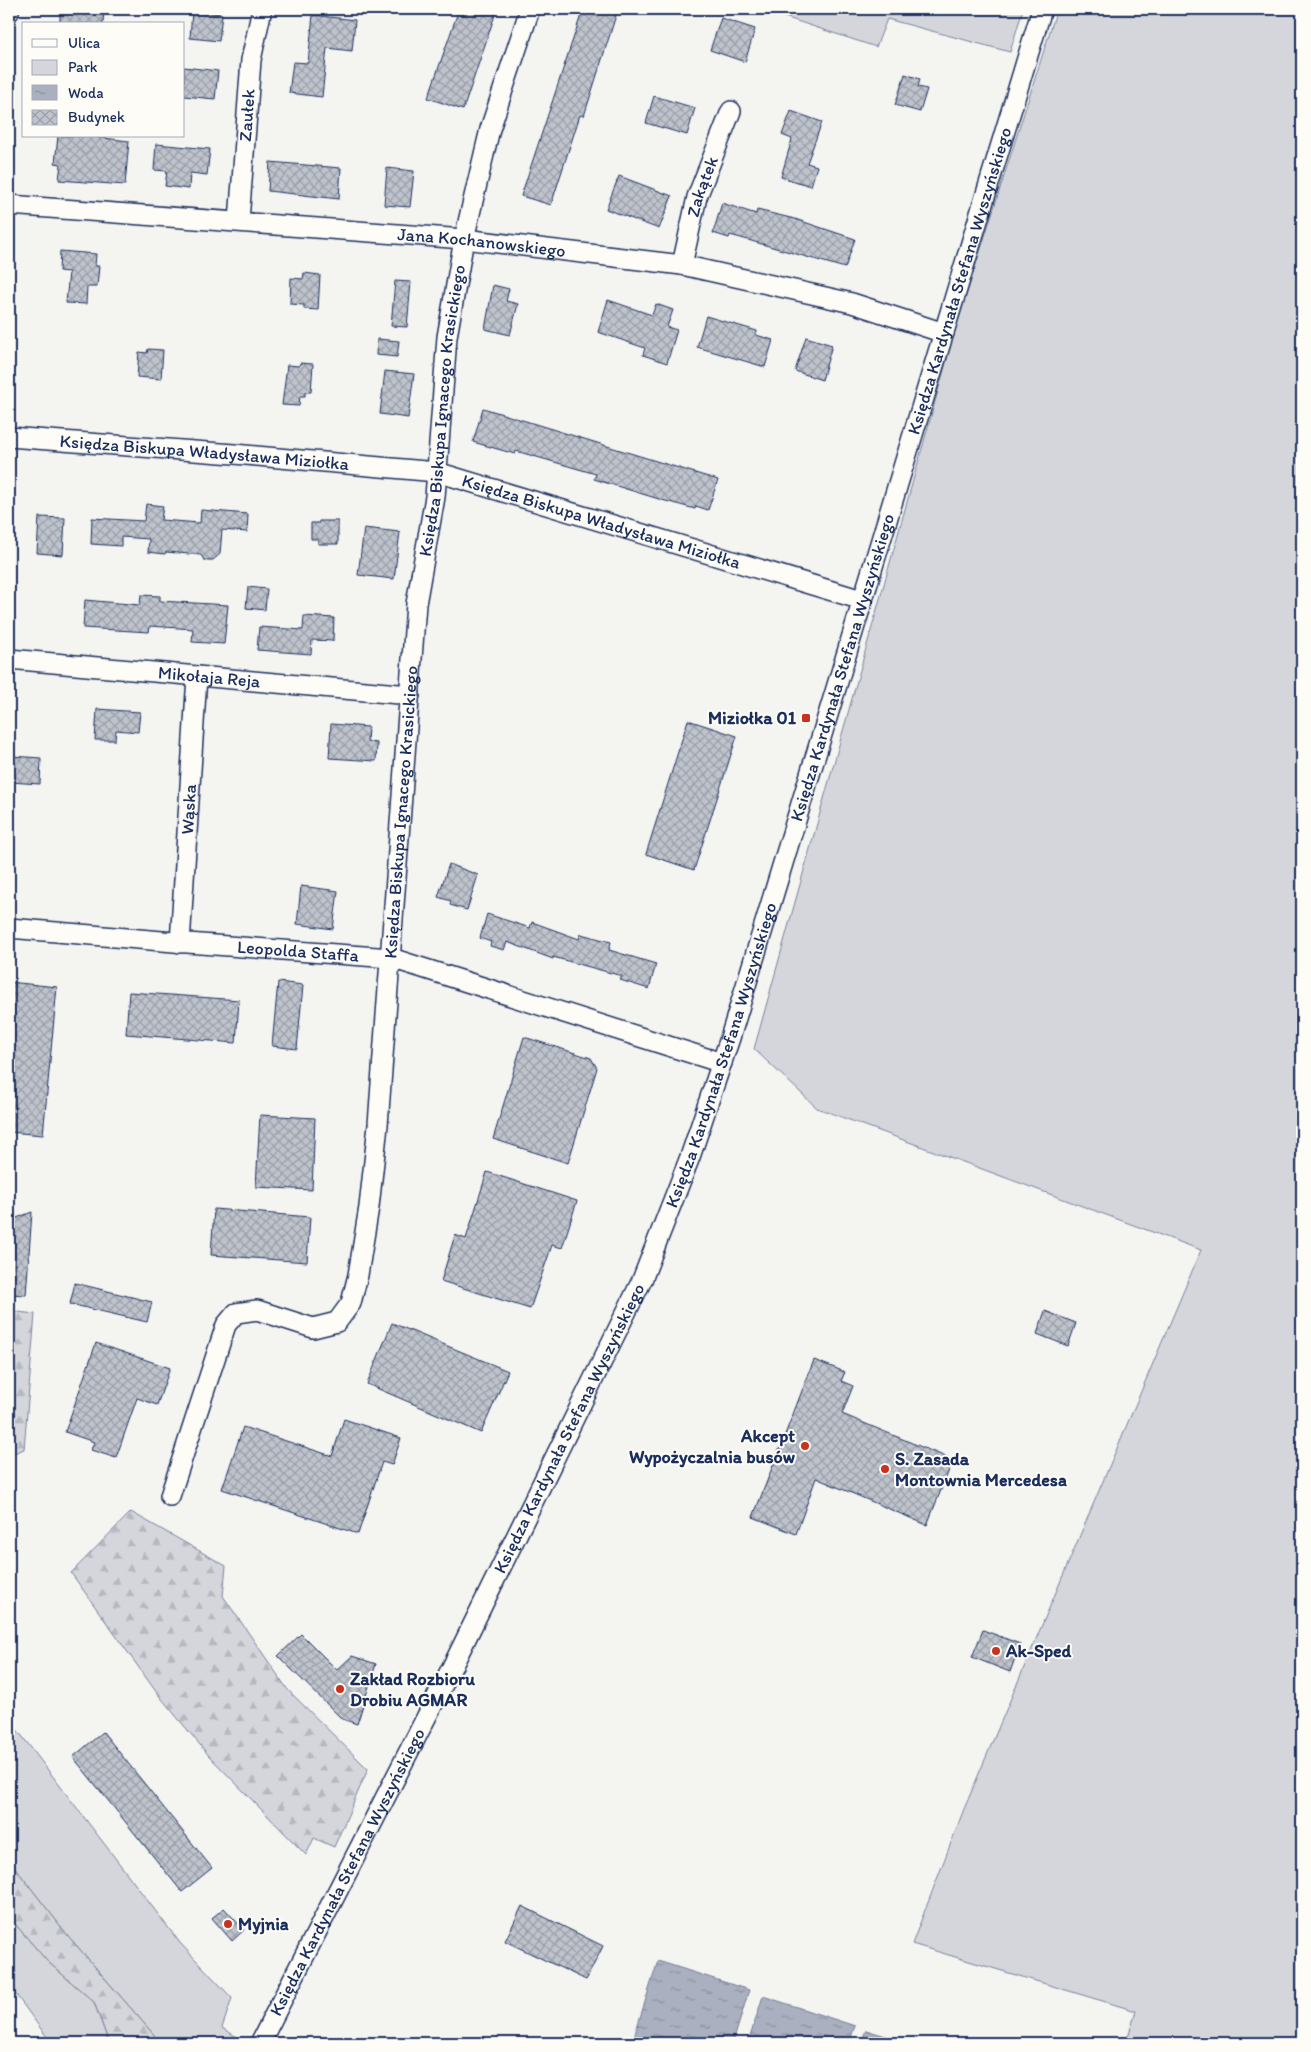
<svg xmlns="http://www.w3.org/2000/svg" width="1311" height="2052" font-family="Itim,sans-serif">
<style>
.green{fill:#d4d6db;stroke:#78829c}
.forest{fill:url(#forest-firs);stroke:#78829c}
.water{fill:url(#water-ripples);stroke:#717c98}
.building{fill:url(#building-cross-hatch);stroke:#1b2f5e}
.lines{fill:none;stroke-linecap:round;stroke-linejoin:round}
.minor-casing{stroke:#1b2f5e;stroke-width:22}
.minor{stroke:#fdfcf7;stroke-width:19}
.poi-dot{fill:#c8321e;stroke:#fdfcf7;stroke-width:2}
.labels{text-anchor:middle;dominant-baseline:central;stroke-width:4;stroke-linejoin:round;paint-order:stroke}
.street-label{font-size:18px;fill:#1b2f5e;stroke:#fdfcf7}
.poi-label{font-size:18px;font-weight:bold;fill:#1b2f5e;stroke:#fdfcf7;text-anchor:start}
</style>
<defs>
<pattern id="forest-firs" width="22" height="20" patternUnits="userSpaceOnUse" patternTransform="scale(1.25)"><rect width="22" height="20" fill="#d4d6db"/><path d="M5 1l3.5 6h-7zM16 11l3.5 6h-7z" fill="#b5b8be"/></pattern>
<pattern id="water-ripples" width="26" height="14" patternUnits="userSpaceOnUse" patternTransform="scale(1.25)"><rect width="26" height="14" fill="#aab0bf"/><path d="M2 4q2-2 4 0t4 0M15 11q2-2 4 0t4 0" fill="none" stroke="#8a909e"/></pattern>
<pattern id="building-cross-hatch" width="8" height="8" patternUnits="userSpaceOnUse" patternTransform="scale(1.25)"><rect width="8" height="8" fill="#bfc3cc"/><path d="M0 0l8 8M0 8l8-8" fill="none" stroke="#9a9fa9"/></pattern>
</defs>
<rect width="100%" height="100%" fill="#f4f4f1"/>
<filter id="ink" filterUnits="userSpaceOnUse"><feTurbulence type="fractalNoise" baseFrequency=".02" numOctaves="2"/><feDisplacementMap in="SourceGraphic" scale="10" xChannelSelector="R" yChannelSelector="G"/><feConvolveMatrix kernelMatrix="1 2 1 2 8 2 1 2 1" color-interpolation-filters="sRGB"/></filter>
<g filter="url(#ink)">
<path class="green" d="M 760,9 L 1023,9 L 1010,52 L 887,19 L 876,47 Z
M 1057,9 L 1302,9 L 1302,2043 L 1126,2043 L 1136,2011 L 912,1944 L 964,1809 L 1201,1250 L 817,1108 L 754,1049 L 954,334 Z
M 9,1719 L 180,1943 L 232,1998 L 222,2028 L 242,2040 L 240,2043 L 161,2043 L 69,1937 L 9,1860 Z
M 9,1917 L 47,1961 L 94,2002 L 109,2043 L 52,2043 L 49,2040 L 9,1985 Z"/>
<path class="forest" d="M 9,1311 L 35,1314 L 24,1449 L 9,1455 Z
M 131,1512 L 226,1566 L 223,1596 L 288,1690 L 368,1769 L 334,1847 L 314,1838 L 306,1855 L 210,1757 L 157,1693 L 71,1573 Z
M 9,1860 L 69,1937 L 161,2043 L 109,2043 L 94,2002 L 47,1961 L 9,1917 Z"/>
<path class="water" d="M 658,1961 L 749,1990 L 733,2043 L 632,2043 Z
M 763,1996 L 855,2026 L 849,2043 L 748,2043 Z
M 866,2030 L 909,2043 L 861,2043 Z"/>
<path class="building" d="M 60,9 L 104,9 L 103,24 L 60,24 Z
M 459,9 L 497,9 L 463,110 L 428,98 Z
M 583,9 L 618,9 L 584,116 L 580,115 L 551,205 L 521,196 Z
M 192,11 L 222,14 L 219,41 L 190,38 Z
M 313,15 L 355,20 L 352,51 L 327,48 L 322,97 L 289,93 L 293,62 L 308,63 Z
M 721,18 L 755,29 L 745,62 L 710,50 Z
M 184,67 L 218,71 L 215,99 L 184,96 Z
M 905,74 L 920,79 L 918,87 L 927,89 L 920,112 L 895,105 Z
M 654,96 L 695,108 L 687,135 L 646,123 Z
M 791,111 L 822,122 L 807,163 L 817,166 L 811,186 L 781,177 L 792,139 L 782,135 Z
M 58,136 L 86,136 L 129,141 L 125,185 L 59,180 L 61,164 L 55,163 Z
M 156,144 L 210,149 L 207,175 L 190,173 L 189,189 L 165,186 L 167,171 L 154,170 Z
M 270,162 L 341,168 L 339,199 L 268,191 Z
M 387,168 L 414,171 L 410,207 L 384,205 Z
M 619,176 L 672,196 L 659,229 L 606,209 Z
M 722,203 L 756,214 L 757,210 L 795,219 L 855,239 L 845,268 L 741,238 L 730,235 L 729,238 L 713,233 Z
M 60,251 L 96,254 L 95,266 L 99,266 L 97,287 L 87,287 L 86,304 L 66,303 L 69,272 L 59,271 Z
M 304,273 L 320,275 L 318,310 L 304,309 L 304,305 L 290,304 L 291,278 L 303,279 Z
M 395,281 L 411,282 L 407,327 L 391,326 Z
M 493,285 L 509,289 L 506,301 L 518,304 L 510,335 L 485,329 Z
M 608,300 L 652,315 L 656,304 L 673,310 L 667,327 L 677,330 L 667,363 L 643,355 L 645,348 L 598,332 Z
M 706,316 L 757,331 L 756,335 L 773,340 L 765,367 L 697,347 Z
M 806,337 L 832,345 L 822,380 L 795,371 Z
M 377,339 L 399,341 L 397,357 L 376,355 Z
M 148,349 L 163,350 L 161,379 L 137,377 L 139,352 L 147,353 Z
M 300,363 L 313,364 L 311,392 L 305,392 L 305,396 L 300,396 L 299,406 L 282,405 L 287,365 L 299,366 Z
M 385,371 L 414,374 L 408,418 L 380,414 Z
M 483,408 L 718,480 L 708,510 L 696,506 L 695,509 L 662,500 L 594,479 L 596,474 L 516,451 L 515,454 L 473,442 Z
M 146,504 L 163,506 L 161,520 L 200,523 L 201,510 L 248,514 L 247,532 L 222,530 L 220,554 L 213,560 L 204,560 L 201,555 L 166,552 L 165,554 L 148,552 L 149,539 L 121,537 L 121,546 L 91,544 L 92,518 L 144,521 Z
M 39,517 L 65,518 L 63,555 L 37,553 Z
M 319,521 L 338,521 L 338,544 L 318,544 L 318,539 L 311,539 L 311,523 L 319,523 Z
M 364,528 L 400,532 L 394,579 L 358,575 Z
M 248,587 L 267,589 L 265,610 L 246,608 Z
M 141,595 L 160,596 L 160,601 L 228,605 L 224,644 L 192,642 L 193,629 L 150,626 L 149,632 L 83,628 L 85,600 L 140,605 Z
M 304,616 L 334,618 L 333,641 L 312,640 L 311,654 L 257,650 L 259,627 L 303,630 Z
M 97,709 L 140,712 L 138,732 L 116,730 L 115,740 L 95,740 Z
M 688,720 L 737,736 L 694,870 L 646,854 Z
M 331,724 L 368,727 L 367,742 L 377,743 L 376,761 L 329,758 Z
M 12,756 L 41,758 L 40,784 L 9,782 L 9,765 L 11,765 Z
M 449,864 L 478,875 L 467,910 L 450,905 L 451,901 L 438,897 Z
M 301,886 L 338,891 L 333,929 L 297,924 Z
M 487,914 L 530,928 L 532,922 L 579,939 L 581,934 L 611,942 L 609,950 L 656,964 L 649,989 L 620,980 L 622,976 L 553,957 L 553,959 L 507,942 L 504,950 L 490,946 L 491,942 L 480,938 Z
M 9,982 L 57,987 L 43,1135 L 9,1132 Z
M 278,982 L 303,985 L 297,1049 L 272,1046 Z
M 129,992 L 239,1000 L 236,1043 L 126,1034 Z
M 524,1037 L 591,1058 L 597,1068 L 568,1163 L 493,1139 Z
M 260,1115 L 315,1118 L 312,1190 L 256,1187 Z
M 487,1172 L 577,1201 L 562,1248 L 552,1245 L 530,1309 L 441,1281 L 455,1235 L 466,1239 Z
M 214,1209 L 310,1217 L 307,1262 L 211,1255 Z
M 32,1212 L 26,1295 L 9,1294 L 9,1221 Z
M 75,1283 L 152,1302 L 147,1322 L 70,1304 Z
M 1045,1311 L 1076,1323 L 1068,1346 L 1037,1334 Z
M 392,1323 L 508,1371 L 481,1433 L 367,1384 Z
M 96,1343 L 170,1368 L 157,1405 L 137,1398 L 116,1458 L 91,1450 L 94,1442 L 65,1432 Z
M 814,1360 L 845,1372 L 841,1381 L 853,1386 L 842,1414 L 953,1460 L 927,1525 L 816,1478 L 796,1534 L 753,1517 Z
M 344,1419 L 401,1438 L 392,1465 L 382,1462 L 358,1534 L 222,1489 L 243,1427 L 332,1456 Z
M 983,1630 L 1020,1644 L 1010,1672 L 972,1657 Z
M 301,1634 L 337,1670 L 352,1656 L 376,1664 L 357,1724 L 342,1719 L 278,1656 Z
M 103,1732 L 212,1868 L 182,1892 L 73,1757 Z
M 522,1906 L 603,1946 L 586,1980 L 505,1941 Z
M 224,1908 L 244,1930 L 232,1941 L 212,1918 Z"/>
<g class="lines">
<g class="minor-casing">
<g id="minor">
<path d="M 9,12 L 9,9"/>
<path id="s1" d="M 9,205 L 464,239 L 682,265 L 852,303 L 944,333"/>
<path id="s2" d="M 239,221 L 251,60 L 262,9"/>
<path id="s3" d="M 682,265 L 697,197 L 731,111"/>
<path id="s4" d="M 9,437 L 234,454 L 437,472 L 862,600"/>
<path id="s5" d="M 9,659 L 410,695"/>
<path id="s6" d="M 9,928 L 174,942 L 391,958 L 722,1063"/>
<path id="s7" d="M 180,943 L 197,676"/>
<path id="s8" d="M 170,1496 L 226,1325 L 236,1313 L 257,1310 L 313,1328 L 337,1322 L 351,1303 L 358,1275 L 369,1207 L 378,1125 L 416,604 L 435,497 L 447,337 L 464,239 L 490,129 L 530,9"/>
<path id="s9" d="M 260,2043 L 456,1659 L 642,1280 L 690,1157 L 730,1038 L 1042,9"/>
</g>
</g>
<use href="#minor" class="minor"/>
</g>
</g>
<g class="poi-dot">
<rect x="801" y="713" width="10" height="10" rx="2.5"/>
<circle cx="805" cy="1446" r="5"/>
<circle cx="885" cy="1469" r="5"/>
<circle cx="996" cy="1651" r="5"/>
<circle cx="340" cy="1689" r="5"/>
<circle cx="228" cy="1924" r="5"/>
</g>
<g class="labels">
<g class="street-label">
<text stroke="none"><textPath href="#s2" startOffset="106">Zaułek</textPath></text>
<text stroke="none"><textPath href="#s3" startOffset="81">Zakątek</textPath></text>
<text stroke="none"><textPath href="#s1" startOffset="474">Jana Kochanowskiego</textPath></text>
<text stroke="none"><textPath href="#s9" startOffset="1902">Księdza Kardynała Stefana Wyszyńskiego</textPath></text>
<text stroke="none"><textPath href="#s8" startOffset="1222">Księdza Biskupa Ignacego Krasickiego</textPath></text>
<text stroke="none"><textPath href="#s4" startOffset="196">Księdza Biskupa Władysława Miziołka</textPath></text>
<text stroke="none"><textPath href="#s4" startOffset="601">Księdza Biskupa Władysława Miziołka</textPath></text>
<text stroke="none"><textPath href="#s9" startOffset="1498">Księdza Kardynała Stefana Wyszyńskiego</textPath></text>
<text stroke="none"><textPath href="#s5" startOffset="201">Mikołaja Reja</textPath></text>
<text stroke="none"><textPath href="#s7" startOffset="134">Wąska</textPath></text>
<text stroke="none"><textPath href="#s8" startOffset="818">Księdza Biskupa Ignacego Krasickiego</textPath></text>
<text stroke="none"><textPath href="#s6" startOffset="290">Leopolda Staffa</textPath></text>
<text stroke="none"><textPath href="#s9" startOffset="1092">Księdza Kardynała Stefana Wyszyńskiego</textPath></text>
<text stroke="none"><textPath href="#s9" startOffset="688">Księdza Kardynała Stefana Wyszyńskiego</textPath></text>
<text stroke="none"><textPath href="#s9" startOffset="192">Księdza Kardynała Stefana Wyszyńskiego</textPath></text>
</g>
<g class="poi-label">
<text x="796" y="718" text-anchor="end">Miziołka 01</text>
<text x="795" y="1436" text-anchor="end">Akcept<tspan x="795" dy="21">Wypożyczalnia busów</tspan></text>
<text x="895" y="1459">S. Zasada<tspan x="895" dy="21">Montownia Mercedesa</tspan></text>
<text x="1006" y="1651">Ak-Sped</text>
<text x="350" y="1679">Zakład Rozbioru<tspan x="350" dy="21">Drobiu AGMAR</tspan></text>
<text x="238" y="1924">Myjnia</text>
</g>
</g>
<rect width="1311" height="2052" fill="none" stroke="#fdfcf7" stroke-width="30"/>
<rect x="15" y="15" width="1281" height="2022" fill="none" stroke="#1b2f5e" stroke-width="2" filter="url(#ink)"/>
<rect x="22" y="22" width="162" height="115" fill="#fdfcf7" stroke="#a3aaba"/>
<rect x="32" y="39" width="25" height="8" fill="#fdfcf7" stroke="#a3aaba"/>
<text x="68" y="48" font-size="15" fill="#1b2f5e">Ulica</text>
<rect x="32" y="60" width="25" height="15" fill="#d4d6db" stroke="#a3aaba"/>
<text x="68" y="72" font-size="15" fill="#1b2f5e">Park</text>
<rect x="32" y="85" width="25" height="15" fill="url(#water-ripples)" stroke="#a3aaba"/>
<text x="68" y="98" font-size="15" fill="#1b2f5e">Woda</text>
<rect x="32" y="110" width="25" height="15" fill="url(#building-cross-hatch)" stroke="#a3aaba"/>
<text x="68" y="122" font-size="15" fill="#1b2f5e">Budynek</text>
</svg>
